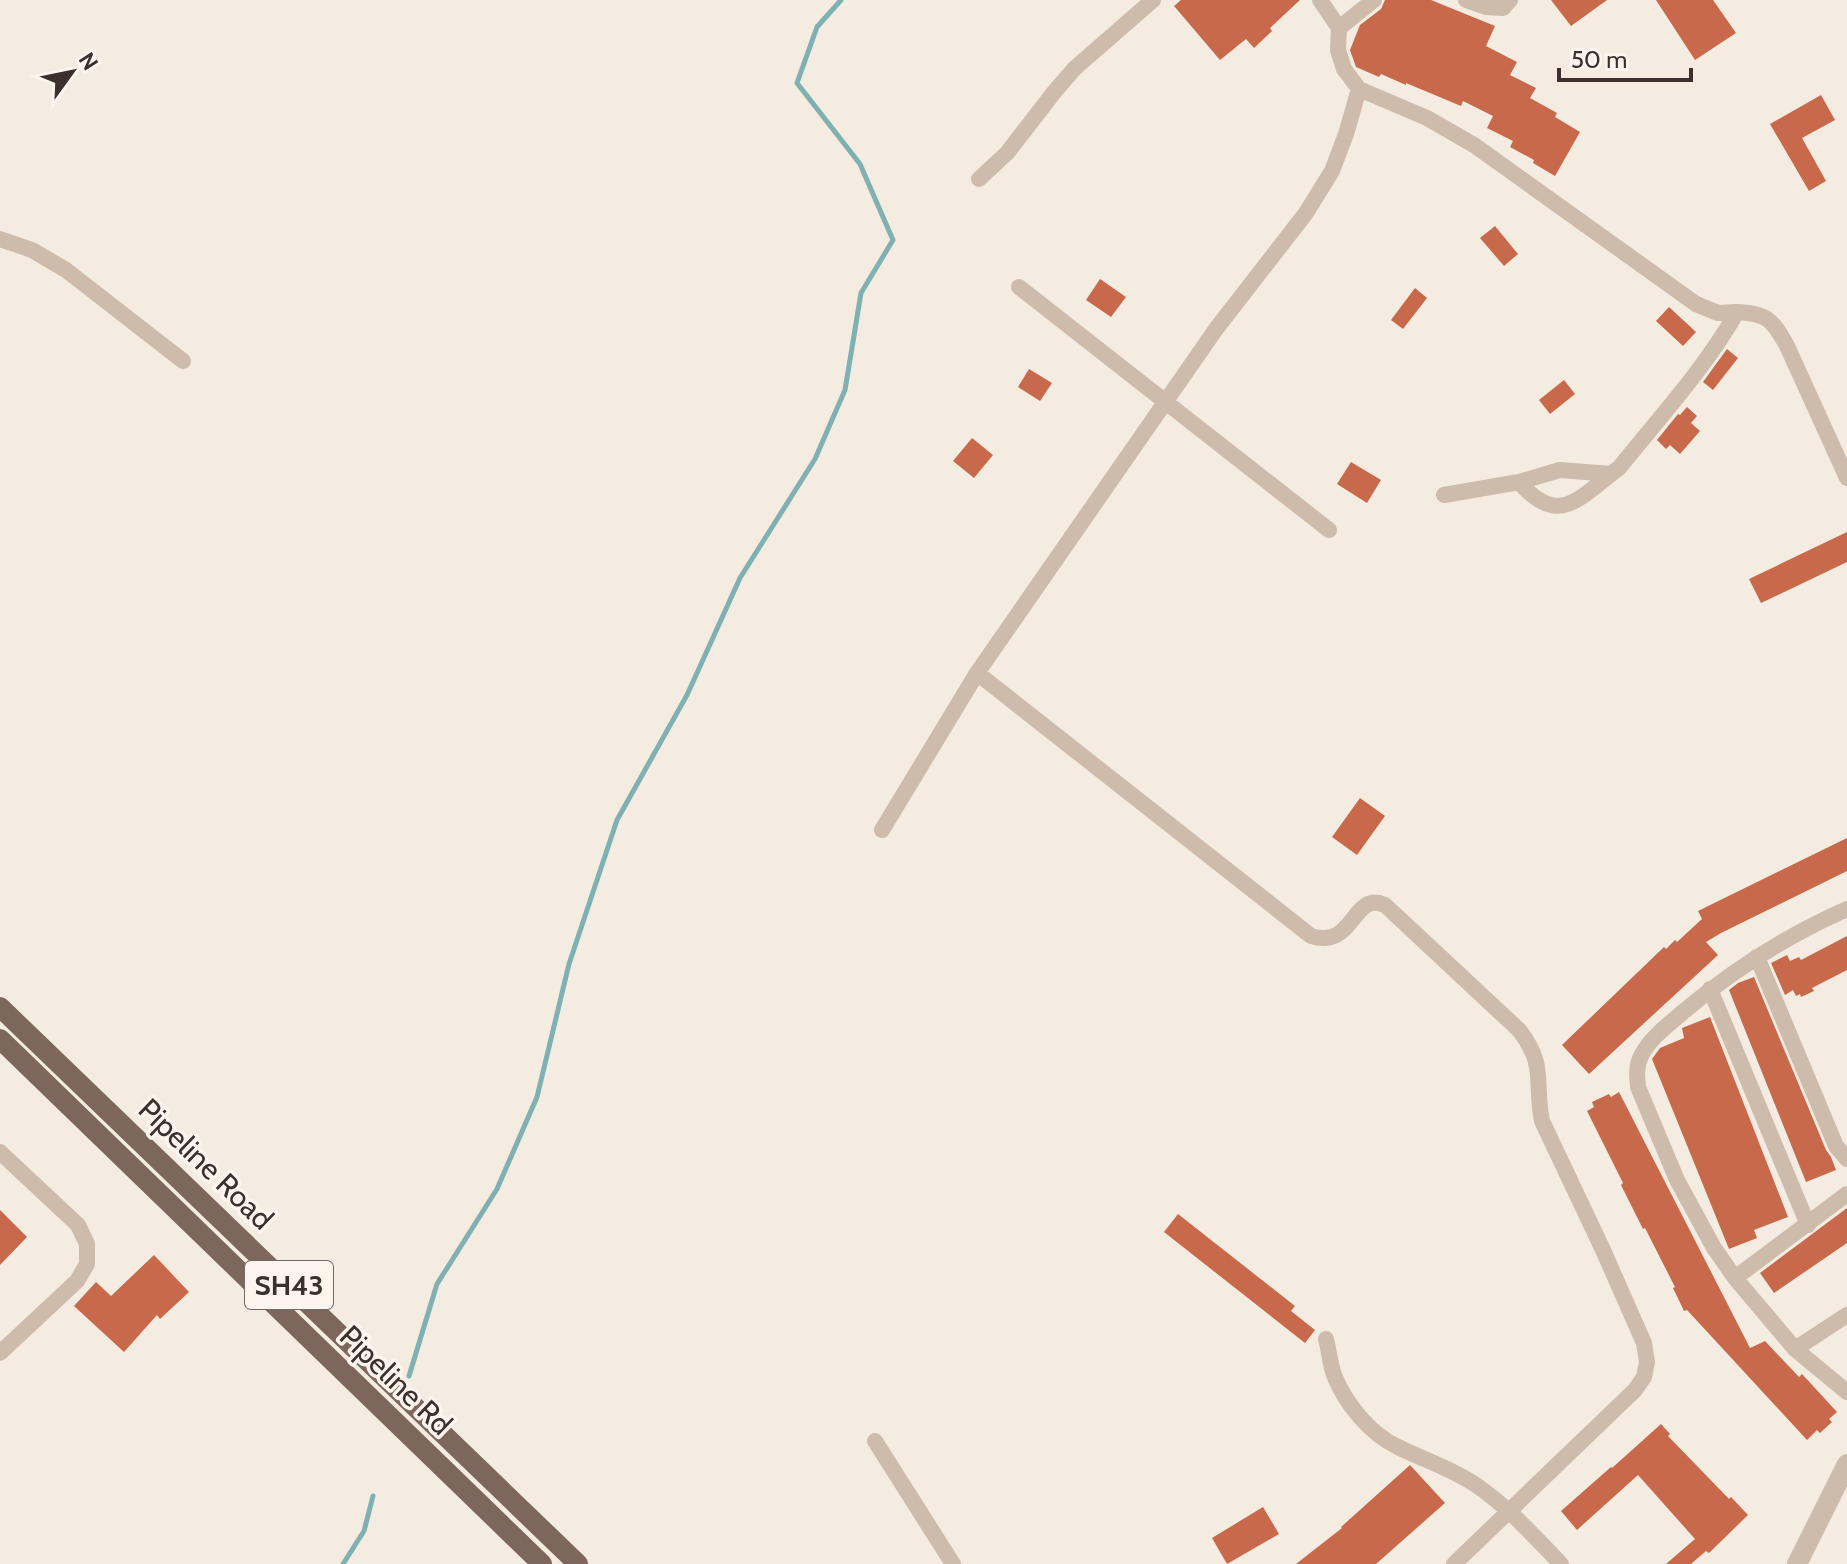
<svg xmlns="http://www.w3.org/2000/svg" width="1847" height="1564" font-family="Cabin,sans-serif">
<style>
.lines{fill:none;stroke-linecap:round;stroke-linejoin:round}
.stream{stroke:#7fb0b2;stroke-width:5}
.building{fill:#c8694b}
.minor{stroke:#cdbbac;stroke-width:16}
.tertiary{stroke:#cdbbac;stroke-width:20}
.primary{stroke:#7d675c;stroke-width:20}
.labels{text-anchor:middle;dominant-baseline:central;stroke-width:7;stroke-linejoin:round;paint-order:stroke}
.shield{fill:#fbf5ee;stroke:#756b66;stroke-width:2}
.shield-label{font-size:28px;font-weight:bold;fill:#3b302b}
.street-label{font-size:30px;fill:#3b302b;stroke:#fbf5ee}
</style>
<rect width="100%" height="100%" fill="#f4ebe1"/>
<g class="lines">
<path class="stream" d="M 409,1376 L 437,1284 L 497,1189 L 537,1097 L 569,964 L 617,820 L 687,695 L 740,578 L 815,459 L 845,390 L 861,293 L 893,240 L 860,164 L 797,83 L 817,27 L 841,0
M 343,1564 L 364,1531 L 373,1496"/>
</g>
<path class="building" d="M 1181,0 L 1300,0 L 1270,28 L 1272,31 L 1254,48 L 1246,39 L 1220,60 L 1174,6 Z
M 1385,0 L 1431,0 L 1495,26 L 1486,46 L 1517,62 L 1510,75 L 1536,88 L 1530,98 L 1557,113 L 1555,117 L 1580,132 L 1555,176 L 1533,163 L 1534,160 L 1510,147 L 1513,141 L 1487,128 L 1493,116 L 1463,101 L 1461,106 L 1406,83 L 1406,85 L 1381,74 L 1379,77 L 1356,67 L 1350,50 L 1360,25 L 1381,9 Z
M 1551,0 L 1607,0 L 1571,26 Z
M 1656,0 L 1713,0 L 1736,33 L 1695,60 Z
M 1821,95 L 1835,120 L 1802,138 L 1826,181 L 1809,191 L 1770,124 Z
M 1495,226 L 1518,254 L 1504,266 L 1480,238 Z
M 1100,279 L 1126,297 L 1111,317 L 1086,300 Z
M 1415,288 L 1427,298 L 1403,329 L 1391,320 Z
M 1669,307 L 1696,332 L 1683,346 L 1656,321 Z
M 1727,349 L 1738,358 L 1713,390 L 1703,382 Z
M 1029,369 L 1052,383 L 1040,401 L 1018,387 Z
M 1564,380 L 1575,394 L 1550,414 L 1539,400 Z
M 1687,407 L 1697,416 L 1691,423 L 1700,431 L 1680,454 L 1670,445 L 1666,449 L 1657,440 L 1678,414 L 1680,415 Z
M 972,438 L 993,455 L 974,478 L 953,461 Z
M 1351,462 L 1381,480 L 1367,503 L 1337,484 Z
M 1847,532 L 1847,562 L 1761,603 L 1749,579 Z
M 1360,798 L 1385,816 L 1357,855 L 1332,837 Z
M 1847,838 L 1847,871 L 1721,933 L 1706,942 L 1718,955 L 1589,1074 L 1562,1045 L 1664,947 L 1666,949 L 1675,940 L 1677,942 L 1702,919 L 1698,911 Z
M 1847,936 L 1847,970 L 1812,988 L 1814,991 L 1801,997 L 1800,994 L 1796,996 L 1793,990 L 1785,995 L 1771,963 L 1787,955 L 1790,961 L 1799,957 L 1801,960 Z
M 1754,977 L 1826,1150 L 1831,1157 L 1836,1170 L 1806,1182 L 1729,990 L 1738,983 Z
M 1710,1017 L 1788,1217 L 1754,1230 L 1757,1238 L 1729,1249 L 1652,1059 L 1660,1048 L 1684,1038 L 1682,1028 Z
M 1619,1092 L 1750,1348 L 1765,1341 L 1799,1377 L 1802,1374 L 1837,1412 L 1829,1419 L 1832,1422 L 1820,1433 L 1817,1430 L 1807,1440 L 1687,1310 L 1684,1311 L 1673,1288 L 1675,1287 L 1645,1228 L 1643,1229 L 1621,1185 L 1623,1183 L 1587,1111 L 1594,1107 L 1592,1102 L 1609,1094 L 1611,1097 Z
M 1847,1208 L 1847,1243 L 1774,1293 L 1760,1273 Z
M 0,1210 L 27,1237 L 0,1265 Z
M 1178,1214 L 1295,1306 L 1291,1311 L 1315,1330 L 1305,1343 L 1164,1232 Z
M 154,1255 L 189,1292 L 160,1319 L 157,1315 L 124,1352 L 74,1306 L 96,1282 L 111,1296 Z
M 1661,1424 L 1670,1434 L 1668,1436 L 1729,1499 L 1731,1497 L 1748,1515 L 1709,1553 L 1706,1551 L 1691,1564 L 1666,1564 L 1695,1539 L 1638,1475 L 1577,1530 L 1561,1511 L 1611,1467 L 1612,1468 Z
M 1410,1465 L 1445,1503 L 1376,1564 L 1296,1564 L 1342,1528 L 1341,1527 Z
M 1263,1507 L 1279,1534 L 1227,1564 L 1212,1538 Z"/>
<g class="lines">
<path class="minor" d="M 1320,0 L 1339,28
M 1374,0 L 1339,28 L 1338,50 L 1344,69 L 1359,89 L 1427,118 L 1474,145 L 1696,304 L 1718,313 L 1737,312 C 1705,368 1660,417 1619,468 L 1611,474 L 1560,470 L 1519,482 L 1444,495
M 1466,0 L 1486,7 L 1503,8 L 1510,0
M 979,179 L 1007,153 L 1055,91 L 1075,68 L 1153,0
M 0,239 L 32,250 L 66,270 L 183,361
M 1019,287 L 1329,530
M 1737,312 C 1768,313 1773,321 1787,346 L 1847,478
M 1519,482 C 1556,525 1576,502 1611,474
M 977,673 L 1311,936 C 1355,950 1352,890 1385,905 L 1519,1030 C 1547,1066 1534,1082 1542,1121 L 1603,1250 L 1644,1343 L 1647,1362 L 1644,1377 L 1635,1390 L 1454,1564
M 882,830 L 977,673 L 1216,329 L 1306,213 L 1332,171 L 1346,134 L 1359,89
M 1847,909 C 1788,935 1733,970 1683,1012 C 1668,1025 1650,1038 1641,1056 C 1636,1066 1637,1076 1638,1087 L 1677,1180 L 1714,1248 L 1735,1278 L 1795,1349 L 1847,1392
M 1757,957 L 1836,1146 L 1847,1159
M 1710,989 L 1808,1225
M 0,1152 L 78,1225 L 87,1244 L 87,1264 L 77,1281 L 0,1353
M 1735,1278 L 1847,1194
M 1326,1339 C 1329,1350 1330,1364 1334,1375 C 1345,1403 1370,1434 1398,1447 C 1424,1460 1451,1468 1476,1485 C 1508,1507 1534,1536 1561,1564
M 1795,1349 L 1847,1315
M 875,1441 L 953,1564"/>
<path class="tertiary" d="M 1797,1564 L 1847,1464"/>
<path class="primary" d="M 0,1007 L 578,1564
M 0,1039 L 542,1564"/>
</g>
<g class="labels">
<rect class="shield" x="245" y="1261" width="88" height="48" rx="6"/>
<g class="shield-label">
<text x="289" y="1285">SH43</text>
</g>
<g class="street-label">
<text transform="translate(206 1164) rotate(44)">Pipeline Road</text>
<text transform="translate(396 1380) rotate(44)">Pipeline Rd</text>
</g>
</g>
<g transform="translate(72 72) rotate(57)" stroke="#fbf5ee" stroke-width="6" paint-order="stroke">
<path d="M0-6L14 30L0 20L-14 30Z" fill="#3b302b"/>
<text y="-12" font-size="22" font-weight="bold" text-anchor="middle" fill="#3b302b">N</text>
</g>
<path d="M1559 68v12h132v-12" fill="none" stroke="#3b302b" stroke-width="4"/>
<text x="1571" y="68" font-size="24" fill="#3b302b" stroke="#fbf5ee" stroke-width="6" paint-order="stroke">50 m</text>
</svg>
